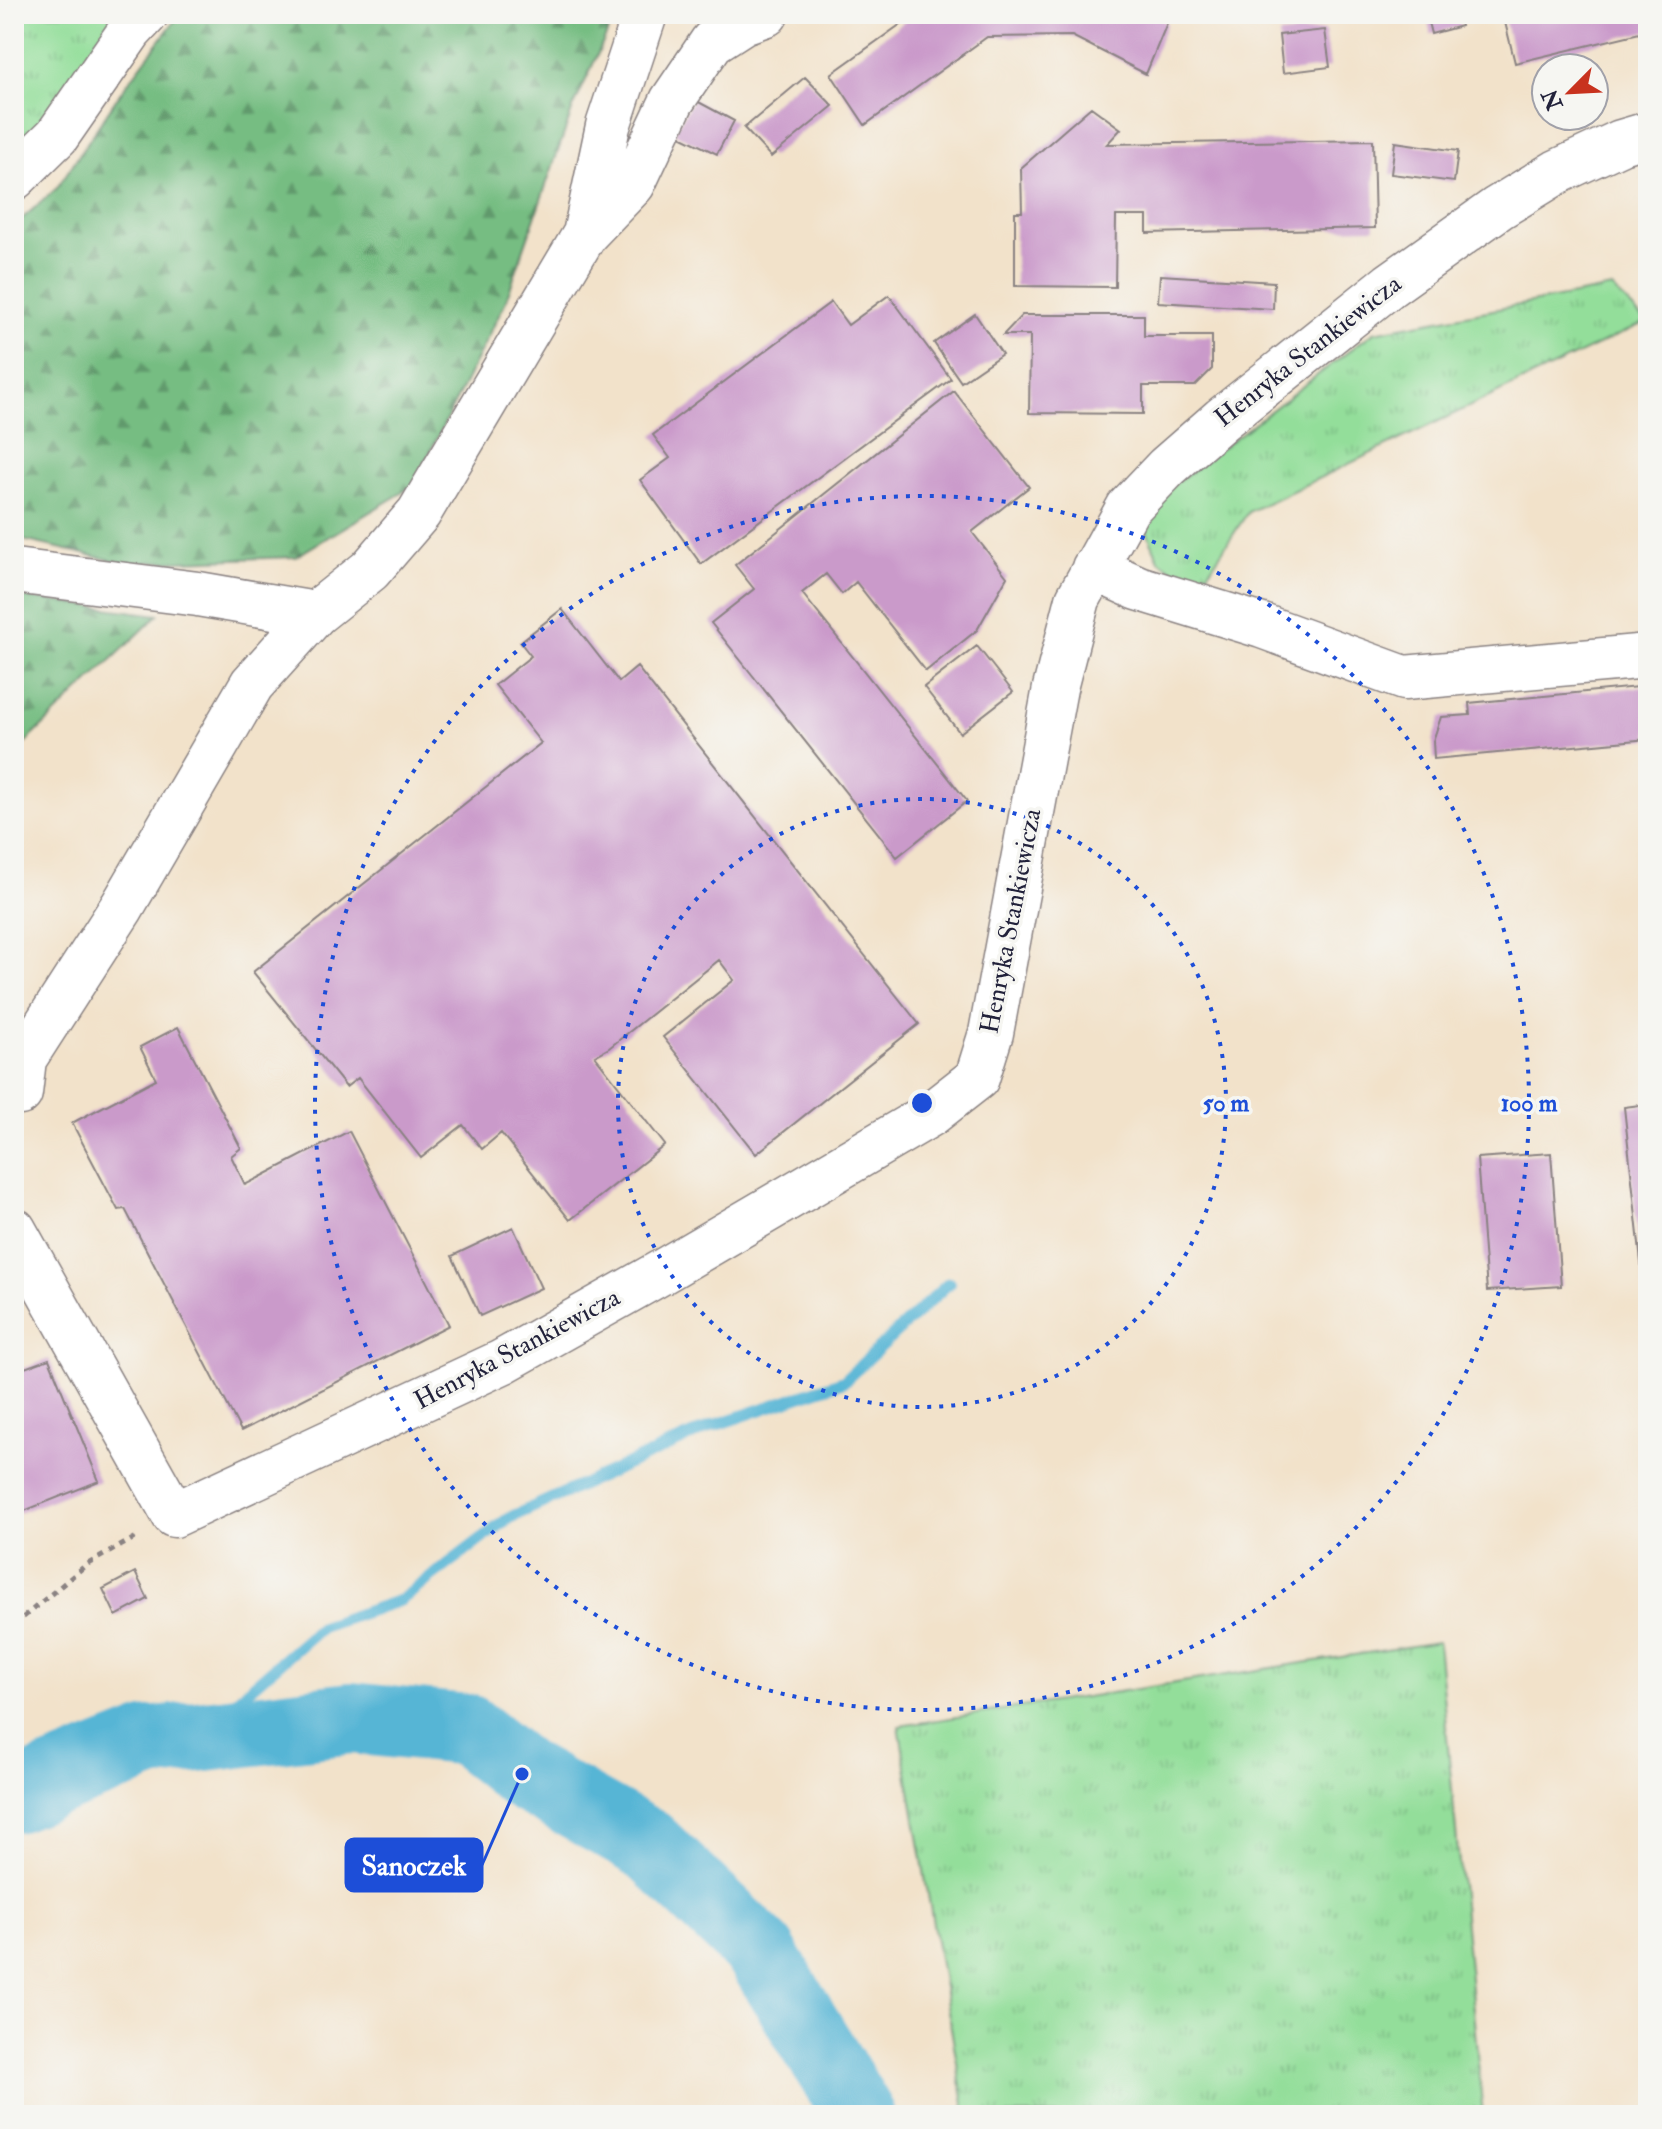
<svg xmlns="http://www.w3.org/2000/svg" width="1662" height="2129" font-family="'IM FELL Double Pica',serif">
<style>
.grass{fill:url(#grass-tufts);stroke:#5a806a;stroke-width:2}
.forest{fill:url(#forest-firs);stroke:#4c705e;stroke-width:2}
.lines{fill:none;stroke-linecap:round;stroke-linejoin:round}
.stream{stroke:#57b5d5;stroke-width:12}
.river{stroke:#57b5d5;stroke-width:72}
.building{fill:#ca9aca}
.minor-casing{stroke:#8a8282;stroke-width:47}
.path{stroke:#8a8282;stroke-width:5;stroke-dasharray:6 6;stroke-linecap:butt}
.minor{stroke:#fff;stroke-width:44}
.ring{fill:none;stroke:#1d4ed8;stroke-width:4;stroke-dasharray:4 8}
.labels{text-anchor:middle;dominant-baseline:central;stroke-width:7;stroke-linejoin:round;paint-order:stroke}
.street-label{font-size:26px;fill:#22223b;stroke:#f6f6f2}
.centre{fill:#1d4ed8;stroke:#f6f6f2;stroke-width:4}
.ring-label{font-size:24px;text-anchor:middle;font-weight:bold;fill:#1d4ed8;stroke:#f6f6f2;stroke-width:7;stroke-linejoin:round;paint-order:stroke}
.leader{fill:none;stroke:#1d4ed8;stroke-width:3}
.callout-dot{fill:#1d4ed8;stroke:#f6f6f2;stroke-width:3}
.callout{fill:#1d4ed8;stroke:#1d4ed8;stroke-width:3}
.callout-label{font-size:28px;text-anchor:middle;font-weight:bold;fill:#fff}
</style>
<defs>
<pattern id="grass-tufts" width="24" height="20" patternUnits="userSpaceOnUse" patternTransform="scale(2)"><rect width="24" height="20" fill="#93de9a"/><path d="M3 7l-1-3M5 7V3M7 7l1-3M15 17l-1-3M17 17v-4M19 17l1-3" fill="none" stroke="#7ebe86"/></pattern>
<pattern id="forest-firs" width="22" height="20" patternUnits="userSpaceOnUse" patternTransform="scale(2)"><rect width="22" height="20" fill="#76bd82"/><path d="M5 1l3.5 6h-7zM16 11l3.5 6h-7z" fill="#60996c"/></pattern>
</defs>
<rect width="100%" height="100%" fill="#f6f6f2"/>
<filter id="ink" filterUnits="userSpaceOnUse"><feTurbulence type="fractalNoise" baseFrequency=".0125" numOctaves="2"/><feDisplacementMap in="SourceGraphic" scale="16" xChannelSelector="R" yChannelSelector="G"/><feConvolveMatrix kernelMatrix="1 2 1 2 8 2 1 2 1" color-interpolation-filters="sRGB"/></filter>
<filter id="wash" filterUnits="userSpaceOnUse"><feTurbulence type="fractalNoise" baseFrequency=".006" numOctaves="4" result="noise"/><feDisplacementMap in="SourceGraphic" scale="32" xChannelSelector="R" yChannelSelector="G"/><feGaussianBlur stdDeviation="1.8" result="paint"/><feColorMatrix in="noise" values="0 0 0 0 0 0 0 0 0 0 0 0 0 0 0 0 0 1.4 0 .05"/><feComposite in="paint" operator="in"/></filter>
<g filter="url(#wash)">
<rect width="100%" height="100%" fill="#f2e2ca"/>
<path class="grass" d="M 14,14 L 122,14 L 14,159 Z
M 1612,288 L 1646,322 L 1248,512 L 1198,588 L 1159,560 L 1146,530 L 1164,492 L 1374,332 Z
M 1438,1642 L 1483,2115 L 966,2115 L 899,1726 Z"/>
<path class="forest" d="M 180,14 L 616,14 L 573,108 L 505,303 L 413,486 L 295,557 L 124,563 L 14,538 L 14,226 L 57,188 L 121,92 Z
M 14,596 L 158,615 L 14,754 Z"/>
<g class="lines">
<path class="stream" d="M 225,1733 L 238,1699 L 321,1627 L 401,1600 L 509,1518 L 710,1427 L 844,1381 L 949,1283"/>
<path class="river" d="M 14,1797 L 150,1743 L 351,1718 L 467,1730 L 522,1774 L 647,1844 L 761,1953 L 859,2115"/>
</g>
<g id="blocks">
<path class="building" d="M 915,14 L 1149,14 L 1167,23 L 1146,74 L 1072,36 L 987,37 L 865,125 L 831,74 Z
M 1426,14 L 1458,14 L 1461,26 L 1431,34 Z
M 1503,14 L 1648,14 L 1648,31 L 1515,63 Z
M 1325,30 L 1330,67 L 1283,73 L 1279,35 Z
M 805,77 L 833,106 L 771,157 L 744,128 Z
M 693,99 L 734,121 L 717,154 L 674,133 Z
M 1091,107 L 1121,129 L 1107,144 L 1373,140 L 1375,228 L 1147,233 L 1147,216 L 1116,216 L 1115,287 L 1015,286 L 1015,212 L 1022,212 L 1021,168 Z
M 1395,142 L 1458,151 L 1454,182 L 1391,174 Z
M 1160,275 L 1274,282 L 1273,309 L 1158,302 Z
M 889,295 L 951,379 L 701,564 L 640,480 L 670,458 L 653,435 L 831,302 L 848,325 Z
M 975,314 L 1002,354 L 961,382 L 934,343 Z
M 1022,315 L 1144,315 L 1144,336 L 1212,336 L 1212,369 L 1195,386 L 1143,386 L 1143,414 L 1029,413 L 1030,335 L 1003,335 Z
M 954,391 L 1029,487 L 972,532 L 1007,577 L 977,630 L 926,671 L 856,582 L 842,594 L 826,574 L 802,593 L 967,801 L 897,857 L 711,623 L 754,589 L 735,565 Z
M 562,609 L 619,682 L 637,667 L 919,1024 L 756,1154 L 663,1037 L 734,980 L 719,960 L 609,1048 L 595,1056 L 665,1145 L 570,1220 L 501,1133 L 482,1149 L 463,1125 L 421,1158 L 358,1078 L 346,1087 L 253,972 L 541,743 L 495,685 L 531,656 L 520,642 Z
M 977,646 L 1013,692 L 960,733 L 924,687 Z
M 1648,686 L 1648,739 L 1434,759 L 1433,741 L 1441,717 L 1470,715 L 1469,703 Z
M 178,1027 L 241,1148 L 231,1156 L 245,1185 L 349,1131 L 449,1325 L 241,1431 L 125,1209 L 118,1210 L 72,1123 L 156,1079 L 140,1047 Z
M 1648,1104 L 1648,1308 L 1646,1308 L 1624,1107 Z
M 1551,1153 L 1561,1286 L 1487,1291 L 1477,1158 Z
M 513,1227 L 541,1288 L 480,1316 L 452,1256 Z
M 14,1349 L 22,1369 L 49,1359 L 99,1481 L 14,1515 Z
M 135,1572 L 148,1599 L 116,1616 L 103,1589 Z"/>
</g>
</g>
<g filter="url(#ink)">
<use href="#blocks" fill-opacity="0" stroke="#8a8282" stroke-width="2"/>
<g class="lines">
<g class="minor-casing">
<path id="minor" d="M 14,178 L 57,136 L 130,31 L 146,14
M 585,234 L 633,184 L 672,101 L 712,42 L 743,22 L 766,14
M 1094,568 L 1138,588 L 1262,626 L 1404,678 L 1648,656
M 14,571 L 198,594 L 315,614
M 20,1093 L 24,1059 L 122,907 L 252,684 L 315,614 L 370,570 L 419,513 L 585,234 L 608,126 L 645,14
M 14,1230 L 174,1515 L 502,1362 L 660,1273 L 931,1114 L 977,1078 L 991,1033 L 1055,688 L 1078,599 L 1128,508 L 1167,467 L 1222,419 L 1390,285 L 1498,208 L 1557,172 L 1621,142 L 1648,134"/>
</g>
<path class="path" d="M 14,1625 L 86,1565 L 140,1535"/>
<use href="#minor" class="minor"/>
</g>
</g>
<g class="ring">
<circle cx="922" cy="1103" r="304"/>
<circle cx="922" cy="1103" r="607"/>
</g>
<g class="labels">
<g class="street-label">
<text transform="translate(1308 351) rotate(-38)">Henryka Stankiewicza</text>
<text transform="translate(1011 921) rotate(-79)">Henryka Stankiewicza</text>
<text transform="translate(517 1349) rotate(-28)">Henryka Stankiewicza</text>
</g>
</g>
<circle cx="922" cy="1103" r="12" class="centre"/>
<g class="ring-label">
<text x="1226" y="1111">50 m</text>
<text x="1529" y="1111">100 m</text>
</g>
<path class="leader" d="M522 1774L482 1865"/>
<circle class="callout-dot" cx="522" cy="1774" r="8"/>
<rect class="callout" x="346" y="1839" width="136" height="52" rx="8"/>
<g class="callout-label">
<text x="414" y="1875">Sanoczek</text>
</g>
<rect width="1662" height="2129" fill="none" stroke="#f6f6f2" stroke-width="48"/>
<g transform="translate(1570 92) rotate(246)"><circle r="38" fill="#f6f6f2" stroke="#a1a1a9" stroke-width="2"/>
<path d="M0-6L14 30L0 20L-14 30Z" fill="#c8321e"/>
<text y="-12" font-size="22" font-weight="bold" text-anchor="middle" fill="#22223b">N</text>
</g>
</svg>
